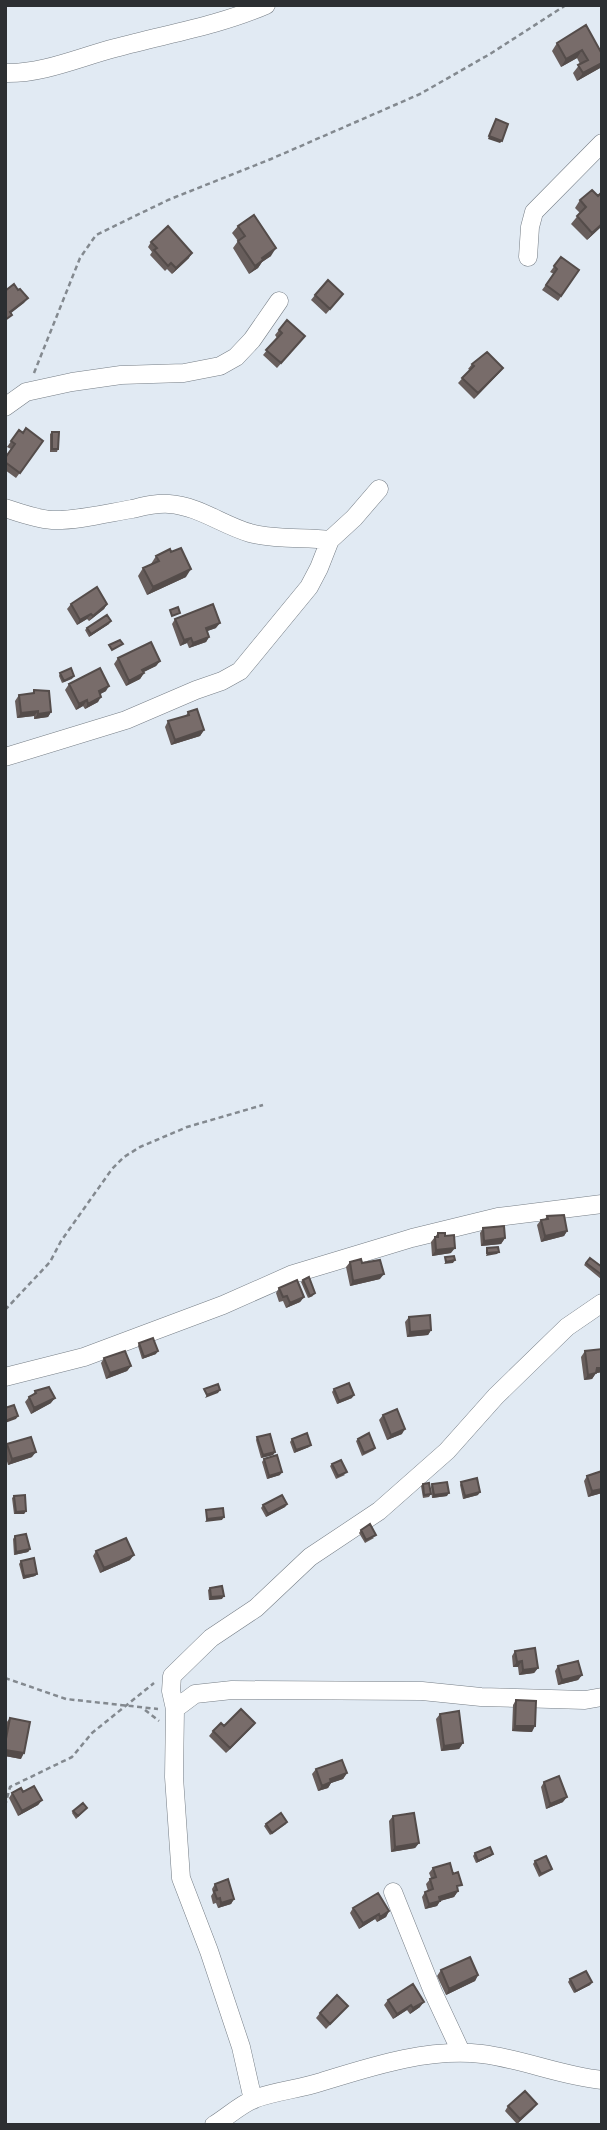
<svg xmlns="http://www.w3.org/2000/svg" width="607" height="2130" font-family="'Archivo Narrow',sans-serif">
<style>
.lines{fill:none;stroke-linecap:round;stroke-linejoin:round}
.minor-casing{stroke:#767e86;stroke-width:19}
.path{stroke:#83898f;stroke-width:2.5;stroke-dasharray:5 3.5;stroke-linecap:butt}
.minor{stroke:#fff;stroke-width:18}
.wall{fill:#675d5b}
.shaded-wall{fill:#544c4a}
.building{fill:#786c6a;stroke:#544c4a;stroke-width:2}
</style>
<rect width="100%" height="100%" fill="#e1eaf3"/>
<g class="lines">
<g class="minor-casing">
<path id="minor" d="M 5,73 C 43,74 80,57 115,48 C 166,34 218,26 266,5
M 528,257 L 530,227 L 534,212 L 602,143
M 5,407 L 26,392 L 72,382 L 121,375 L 184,373 L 220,366 L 236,357 L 252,340 L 279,301
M 5,508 C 20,513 36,519 52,520 C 76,521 108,513 132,509 C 145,506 156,503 169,504 C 199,506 222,525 250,533 C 277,540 303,537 330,540
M 5,757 L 126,720 L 196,690 L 222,681 L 240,671 L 309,587 L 319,568 L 330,540 L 354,518 L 379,489
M 5,1377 L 84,1357 L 223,1305 L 293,1274 L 412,1238 L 498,1217 L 602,1204
M 175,1709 L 195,1694 L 232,1690 L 422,1691 L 481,1697 L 585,1700 L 602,1697
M 393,1892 L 433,1992 L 461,2052
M 253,2100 L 241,2047 L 209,1951 L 181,1878 L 174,1777 L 175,1709 L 171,1691 L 172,1676 L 211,1638 L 256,1608 L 310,1557 L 379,1511 L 447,1451 L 496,1396 L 567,1327 L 602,1303
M 214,2125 C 227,2117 240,2105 254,2099 C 275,2091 300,2089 321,2082 C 373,2066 427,2048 482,2054 C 523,2059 561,2076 602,2080"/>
</g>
<path class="path" d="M 34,373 L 80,258 L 96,235 L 168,200 L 271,159 L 420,94 L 490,54 L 566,5
M 5,1310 L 50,1262 L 61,1241 L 112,1169 L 124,1157 L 140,1147 L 187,1127 L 263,1105
M 5,1678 L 66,1699 L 158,1709
M 145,1710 L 159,1721
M 5,1806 L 10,1787 L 72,1757 L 92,1733 L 154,1683"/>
<use href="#minor" class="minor"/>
</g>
<path class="wall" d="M 557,43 L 602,54 L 602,66 L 600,68 L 577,81 L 573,73 L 580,64 L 577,58 L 561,67 L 552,51 Z
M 602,192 L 602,226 L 587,240 L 571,224 L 580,213 L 575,208 L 580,200 L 598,196 Z
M 238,226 L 271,256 L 262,262 L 258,268 L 249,274 L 233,248 L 238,241 L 232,233 Z
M 151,242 L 189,258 L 172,274 L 167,269 L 165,271 L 150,255 L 152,252 L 148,247 Z
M 561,257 L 579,270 L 558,301 L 542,290 L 554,274 L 550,272 Z
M 315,295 L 339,299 L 326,314 L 311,300 Z
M 279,330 L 305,336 L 277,368 L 263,355 L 277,338 L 275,335 Z
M 472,364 L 503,368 L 499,373 L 474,399 L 458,383 L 470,370 L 468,369 Z
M 19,430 L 43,441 L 16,478 L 5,470 L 5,458 L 11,449 L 7,447 Z
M 52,432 L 58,449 L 57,452 L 50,452 L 50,434 Z
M 171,552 L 186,577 L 147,595 L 138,576 L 143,568 L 151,564 L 156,556 Z
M 71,604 L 107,604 L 104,609 L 89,621 L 87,619 L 77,625 L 67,609 Z
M 175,619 L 216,628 L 207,631 L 209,637 L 206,642 L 189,648 L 187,643 L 180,646 L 172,624 Z
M 109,624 L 89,637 L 85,630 L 87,628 Z
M 118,658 L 160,661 L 156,666 L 143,672 L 144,673 L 140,679 L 126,686 L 114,664 Z
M 60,673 L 74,676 L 72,679 L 62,683 L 59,676 Z
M 69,684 L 106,691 L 100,694 L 98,702 L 85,709 L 83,706 L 76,710 L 65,690 Z
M 34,690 L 51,712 L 48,717 L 34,719 L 34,716 L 17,718 L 15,701 L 19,695 L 32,694 Z
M 188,712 L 204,730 L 200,736 L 171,745 L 165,727 L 168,721 L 186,716 Z
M 547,1216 L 567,1231 L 564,1236 L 541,1242 L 537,1225 L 541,1220 L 545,1219 Z
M 483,1228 L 505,1238 L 501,1244 L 481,1246 L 480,1233 Z
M 438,1233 L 451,1253 L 432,1256 L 431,1242 Z
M 590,1258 L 602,1267 L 601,1279 L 584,1265 Z
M 350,1262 L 362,1263 L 380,1279 L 350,1286 L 346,1267 Z
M 303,1280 L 313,1296 L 308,1298 L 301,1282 Z
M 279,1288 L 304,1297 L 300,1302 L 286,1308 L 283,1301 L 279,1302 L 276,1293 Z
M 409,1317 L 431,1330 L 428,1335 L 407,1337 L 405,1322 Z
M 139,1343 L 156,1354 L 142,1359 L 138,1346 Z
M 602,1349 L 602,1372 L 596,1373 L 592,1379 L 584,1380 L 581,1357 L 585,1351 Z
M 104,1358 L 131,1366 L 127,1371 L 106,1379 L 101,1363 Z
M 334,1389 L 352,1398 L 337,1404 L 332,1392 Z
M 35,1391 L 51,1403 L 31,1414 L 25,1402 L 29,1397 L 33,1395 Z
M 383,1415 L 402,1434 L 387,1440 L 379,1420 Z
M 257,1437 L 275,1452 L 273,1455 L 261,1458 L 256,1440 Z
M 292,1439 L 309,1447 L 294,1453 L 290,1442 Z
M 358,1439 L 375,1448 L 374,1450 L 362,1456 L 356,1441 Z
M 7,1444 L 32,1457 L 8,1465 L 5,1454 L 5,1447 Z
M 264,1459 L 280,1475 L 267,1479 L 262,1462 Z
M 332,1464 L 345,1475 L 336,1479 L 330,1466 Z
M 602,1471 L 602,1493 L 588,1497 L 584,1481 L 587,1476 Z
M 461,1482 L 478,1495 L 463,1499 L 460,1485 Z
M 423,1484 L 431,1494 L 429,1497 L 423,1498 L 421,1486 Z
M 432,1484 L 447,1496 L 432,1498 L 431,1487 Z
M 14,1496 L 26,1511 L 24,1514 L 14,1514 L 12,1498 Z
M 287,1504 L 285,1507 L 266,1517 L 261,1508 L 263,1505 Z
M 361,1530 L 374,1538 L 365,1543 L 359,1533 Z
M 15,1536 L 30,1549 L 28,1552 L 14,1555 L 13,1539 Z
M 96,1551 L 130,1560 L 100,1573 L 93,1556 Z
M 21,1561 L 37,1574 L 35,1576 L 23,1579 L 19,1564 Z
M 210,1588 L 222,1599 L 209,1600 L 208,1590 Z
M 515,1651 L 538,1668 L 534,1673 L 519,1675 L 518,1667 L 513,1667 L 512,1656 Z
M 558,1666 L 582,1675 L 578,1680 L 558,1685 L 555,1671 Z
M 516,1700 L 532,1732 L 512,1731 L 513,1705 Z
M 440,1714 L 463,1743 L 459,1749 L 441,1751 L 436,1719 Z
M 10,1718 L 21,1759 L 5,1756 L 5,1729 L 6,1723 Z
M 224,1726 L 251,1728 L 226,1753 L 209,1736 L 213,1731 Z
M 316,1769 L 347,1773 L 343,1779 L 331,1783 L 328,1788 L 318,1791 L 312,1774 Z
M 544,1782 L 563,1802 L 546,1809 L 541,1787 Z
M 23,1792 L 42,1800 L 38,1805 L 18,1816 L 9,1798 L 12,1793 Z
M 87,1808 L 76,1819 L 72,1813 L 73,1811 Z
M 393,1816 L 419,1843 L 415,1848 L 391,1852 L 389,1821 Z
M 266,1824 L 286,1824 L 270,1835 L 264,1826 Z
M 475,1853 L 491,1856 L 476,1863 L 473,1856 Z
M 535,1861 L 552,1869 L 550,1871 L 539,1877 L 533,1864 Z
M 433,1868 L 458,1891 L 454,1897 L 440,1901 L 437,1906 L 425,1909 L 422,1897 L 425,1892 L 428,1891 L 426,1884 L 431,1878 L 429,1873 Z
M 215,1884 L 234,1899 L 231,1904 L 218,1908 L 216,1903 L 213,1904 L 211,1896 L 213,1893 L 212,1889 Z
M 353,1908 L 389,1911 L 386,1917 L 377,1922 L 375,1919 L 359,1929 L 350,1913 Z
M 441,1970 L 478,1975 L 475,1981 L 446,1995 L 437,1976 Z
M 570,1979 L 592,1982 L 590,1985 L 574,1993 L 568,1982 Z
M 388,2000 L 420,2007 L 410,2014 L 407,2010 L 393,2019 L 384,2005 Z
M 348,2006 L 326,2029 L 316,2018 L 320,2013 Z
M 508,2106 L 533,2109 L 517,2124 L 505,2111 Z"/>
<path class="shaded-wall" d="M 582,50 L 577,58 L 561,67 L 566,59 Z
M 602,63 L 602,66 L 600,68 L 577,81 L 583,73 Z
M 489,136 L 502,141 L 500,143 L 488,139 Z
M 602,224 L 602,226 L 587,240 L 592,233 Z
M 276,248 L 271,256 L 262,262 L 258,268 L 249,274 L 262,258 Z
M 192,253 L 189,258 L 172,274 L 176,268 Z
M 28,298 L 24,303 L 6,317 L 10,312 Z
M 503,368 L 499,373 L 474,399 L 478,393 Z
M 191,569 L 186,577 L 147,595 L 153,587 Z
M 107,604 L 104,609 L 89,621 L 93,616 Z
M 91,614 L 87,619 L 77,625 L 80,620 Z
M 111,621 L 109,624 L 89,637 L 91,634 Z
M 220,623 L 216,628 L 202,633 L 206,628 Z
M 209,637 L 206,642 L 189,648 L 193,643 Z
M 191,638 L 187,643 L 180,646 L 184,640 Z
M 160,661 L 156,666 L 138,675 L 142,670 Z
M 144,673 L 140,679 L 126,686 L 129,681 Z
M 109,686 L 106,691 L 95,697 L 99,691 Z
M 101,697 L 98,702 L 85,709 L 88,704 Z
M 87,700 L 83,706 L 76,710 L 79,704 Z
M 38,711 L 34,716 L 17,718 L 21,713 Z
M 51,712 L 48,717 L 34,719 L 38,714 Z
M 204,730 L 200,736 L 171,745 L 175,740 Z
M 567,1231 L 564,1236 L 541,1242 L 545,1236 Z
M 505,1238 L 501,1244 L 481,1246 L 484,1241 Z
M 455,1248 L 451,1253 L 432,1256 L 436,1250 Z
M 499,1252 L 497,1254 L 486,1256 L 487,1253 Z
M 455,1260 L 453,1263 L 444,1264 L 446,1262 Z
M 384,1274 L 380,1279 L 350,1286 L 353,1281 Z
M 304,1297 L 300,1302 L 286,1308 L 290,1303 Z
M 431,1330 L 428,1335 L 407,1337 L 410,1332 Z
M 158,1351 L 156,1354 L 142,1359 L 144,1357 Z
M 131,1366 L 127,1371 L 106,1379 L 110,1373 Z
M 597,1368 L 602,1368 L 602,1372 L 593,1374 Z
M 596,1373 L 592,1379 L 584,1380 L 588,1375 Z
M 220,1390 L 218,1393 L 205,1398 L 207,1395 Z
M 354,1395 L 352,1398 L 337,1404 L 339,1401 Z
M 55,1398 L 51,1403 L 31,1414 L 34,1408 Z
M 18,1416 L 16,1419 L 5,1423 L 5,1421 Z
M 405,1429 L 402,1434 L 387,1440 L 391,1435 Z
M 311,1445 L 309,1447 L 294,1453 L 296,1450 Z
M 36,1452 L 32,1457 L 8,1465 L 12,1459 Z
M 275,1452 L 273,1455 L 261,1458 L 263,1455 Z
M 282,1472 L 280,1475 L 267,1479 L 269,1476 Z
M 602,1489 L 602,1493 L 588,1497 L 592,1491 Z
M 480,1492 L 478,1495 L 463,1499 L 465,1496 Z
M 449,1493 L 447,1496 L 432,1498 L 434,1495 Z
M 287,1504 L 285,1507 L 266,1517 L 268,1514 Z
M 26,1511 L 24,1514 L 14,1514 L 16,1512 Z
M 224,1517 L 222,1520 L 205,1522 L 207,1519 Z
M 30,1549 L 28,1552 L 14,1555 L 16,1552 Z
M 134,1555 L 130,1560 L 100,1573 L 104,1568 Z
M 37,1574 L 35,1576 L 23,1579 L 24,1576 Z
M 224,1596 L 222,1599 L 209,1600 L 211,1597 Z
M 522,1661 L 518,1667 L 513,1667 L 517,1662 Z
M 538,1668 L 534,1673 L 519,1675 L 523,1670 Z
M 582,1675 L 578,1680 L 558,1685 L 562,1680 Z
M 255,1723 L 251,1728 L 226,1753 L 230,1748 Z
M 515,1726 L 535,1726 L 532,1732 L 512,1731 Z
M 463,1743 L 459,1749 L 441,1751 L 444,1746 Z
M 5,1750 L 24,1753 L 21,1759 L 5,1756 Z
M 347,1773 L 343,1779 L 331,1783 L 328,1788 L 318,1791 L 322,1786 L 330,1779 Z
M 567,1797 L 563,1802 L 546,1809 L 550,1804 Z
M 42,1800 L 38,1805 L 18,1816 L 22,1811 Z
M 419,1843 L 415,1848 L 391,1852 L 395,1847 Z
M 493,1854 L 491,1856 L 476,1863 L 478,1861 Z
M 458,1891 L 454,1897 L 440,1901 L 437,1906 L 425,1909 L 429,1904 L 439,1897 Z
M 234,1899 L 231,1904 L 218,1908 L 221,1903 Z
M 389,1911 L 386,1917 L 377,1922 L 380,1917 Z
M 379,1914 L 375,1919 L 359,1929 L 363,1923 Z
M 478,1975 L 475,1981 L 446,1995 L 449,1989 Z
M 592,1982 L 590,1985 L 574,1993 L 576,1991 Z
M 424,2002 L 420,2007 L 410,2014 L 413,2008 Z
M 411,2005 L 407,2010 L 393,2019 L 397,2014 Z
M 537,2104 L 533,2109 L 517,2124 L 520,2119 Z"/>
<path class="building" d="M 586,25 L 602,54 L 602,63 L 583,73 L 578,65 L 588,60 L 582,50 L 566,59 L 557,43 Z
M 496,119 L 508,124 L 502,141 L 489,136 Z
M 592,190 L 598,196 L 602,192 L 602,224 L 592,233 L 577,216 L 586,207 L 580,200 Z
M 254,215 L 276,248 L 262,258 L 263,260 L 255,266 L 238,241 L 245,236 L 238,226 Z
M 168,226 L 192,253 L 176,268 L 171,263 L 168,266 L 154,250 L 157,248 L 151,242 Z
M 561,257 L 579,270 L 561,296 L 546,285 L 557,269 L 554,266 Z
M 328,280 L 343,294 L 330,309 L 315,295 Z
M 14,284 L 18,290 L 20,289 L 28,298 L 10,312 L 12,315 L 5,320 L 5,291 Z
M 287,320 L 305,336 L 281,363 L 266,350 L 282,333 L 279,330 Z
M 487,352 L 503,368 L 478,393 L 462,378 L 474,366 L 472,364 Z
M 26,428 L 43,441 L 20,473 L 5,462 L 5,458 L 15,444 L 11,441 L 19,430 L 23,433 Z
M 52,432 L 59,432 L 58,449 L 52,449 Z
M 181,548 L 191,569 L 153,587 L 143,568 L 159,561 L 156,556 L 170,549 L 171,552 Z
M 97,587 L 107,604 L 93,616 L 91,614 L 80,620 L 71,604 Z
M 213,604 L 220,623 L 206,628 L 209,637 L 193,643 L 191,638 L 184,640 L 175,619 Z
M 178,607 L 180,613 L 172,616 L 170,610 Z
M 107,615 L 111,621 L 91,634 L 87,628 Z
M 120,640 L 123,644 L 112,650 L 109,645 Z
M 151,642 L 160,661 L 142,670 L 144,673 L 129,681 L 118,658 Z
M 71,668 L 74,676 L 64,681 L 60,673 Z
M 100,668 L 109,686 L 99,691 L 101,697 L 88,704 L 87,700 L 79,704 L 69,684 Z
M 34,690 L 49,691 L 51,712 L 38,714 L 38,711 L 21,713 L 19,695 L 34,693 Z
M 197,709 L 204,730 L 175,740 L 168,721 L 189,715 L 188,712 Z
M 564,1215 L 567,1231 L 545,1236 L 541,1220 L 548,1219 L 547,1216 Z
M 504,1226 L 505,1238 L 484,1241 L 483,1228 Z
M 438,1233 L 445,1233 L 445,1236 L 454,1235 L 455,1248 L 436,1250 L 435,1237 L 438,1237 Z
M 498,1247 L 499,1252 L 487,1253 L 487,1248 Z
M 454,1256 L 455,1260 L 446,1262 L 445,1257 Z
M 590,1258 L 602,1267 L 602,1275 L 586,1263 Z
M 361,1259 L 362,1263 L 380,1260 L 384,1274 L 353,1281 L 350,1262 Z
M 309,1277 L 315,1293 L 310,1296 L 303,1280 Z
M 297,1280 L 304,1297 L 290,1303 L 287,1296 L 283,1297 L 279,1288 Z
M 430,1315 L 431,1330 L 410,1332 L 409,1317 Z
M 153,1338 L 158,1351 L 144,1357 L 139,1343 Z
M 602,1349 L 602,1368 L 597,1368 L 596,1373 L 588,1375 L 585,1351 Z
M 125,1351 L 131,1366 L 110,1373 L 104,1358 Z
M 349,1383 L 354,1395 L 339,1401 L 334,1389 Z
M 218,1384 L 220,1390 L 207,1395 L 204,1389 Z
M 49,1387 L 55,1398 L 34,1408 L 29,1397 L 36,1393 L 35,1391 Z
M 14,1405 L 18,1416 L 5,1421 L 5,1408 Z
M 397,1409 L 405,1429 L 391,1435 L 383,1415 Z
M 307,1433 L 311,1445 L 296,1450 L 292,1439 Z
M 369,1433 L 375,1448 L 364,1453 L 358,1439 Z
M 270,1434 L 275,1452 L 263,1455 L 257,1437 Z
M 31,1437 L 36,1452 L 12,1459 L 7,1444 Z
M 277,1455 L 282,1472 L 269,1476 L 264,1459 Z
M 341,1460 L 347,1472 L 338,1476 L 332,1464 Z
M 602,1471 L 602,1489 L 592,1491 L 587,1476 Z
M 477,1478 L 480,1492 L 465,1496 L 461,1482 Z
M 447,1482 L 449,1493 L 434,1495 L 432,1484 Z
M 429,1483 L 431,1494 L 424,1495 L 423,1484 Z
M 25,1495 L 26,1511 L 16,1512 L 14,1496 Z
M 282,1495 L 287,1504 L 268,1514 L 263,1505 Z
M 223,1508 L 224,1517 L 207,1519 L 206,1510 Z
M 370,1524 L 376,1535 L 366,1540 L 361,1530 Z
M 26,1534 L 30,1549 L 16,1552 L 15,1536 Z
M 126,1538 L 134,1555 L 104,1568 L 96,1551 Z
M 34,1558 L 37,1574 L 24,1576 L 21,1561 Z
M 222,1586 L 224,1596 L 211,1597 L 210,1588 Z
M 535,1648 L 538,1668 L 523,1670 L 522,1661 L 517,1662 L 515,1651 Z
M 578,1661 L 582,1675 L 562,1680 L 558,1666 Z
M 516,1700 L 536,1701 L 535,1726 L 515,1726 Z
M 241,1709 L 255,1723 L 230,1748 L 213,1731 L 221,1723 L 224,1726 Z
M 459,1711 L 463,1743 L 444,1746 L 440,1714 Z
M 10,1718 L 30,1722 L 24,1753 L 5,1750 L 5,1744 Z
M 342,1760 L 347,1773 L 330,1779 L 331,1782 L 322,1786 L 316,1769 Z
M 559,1776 L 567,1797 L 550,1804 L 544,1782 Z
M 34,1786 L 42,1800 L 22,1811 L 12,1793 L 21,1788 L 23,1792 Z
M 83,1803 L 87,1808 L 78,1816 L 73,1811 Z
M 281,1813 L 287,1822 L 272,1833 L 266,1824 Z
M 414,1813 L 419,1843 L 395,1847 L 393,1816 Z
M 490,1847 L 493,1854 L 478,1861 L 475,1853 Z
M 546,1856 L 552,1869 L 541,1874 L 535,1861 Z
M 450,1863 L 453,1874 L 458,1872 L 462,1885 L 457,1886 L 458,1891 L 439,1897 L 440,1901 L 429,1904 L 425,1892 L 433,1889 L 430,1879 L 436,1877 L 433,1868 Z
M 228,1879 L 234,1899 L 221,1903 L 220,1898 L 217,1899 L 214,1891 L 217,1890 L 215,1884 Z
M 378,1893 L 389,1911 L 380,1917 L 379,1914 L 363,1923 L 353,1908 Z
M 470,1957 L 478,1975 L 449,1989 L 441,1970 Z
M 586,1971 L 592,1982 L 576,1991 L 570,1979 Z
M 413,1984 L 424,2002 L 413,2008 L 411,2005 L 397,2014 L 388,2000 Z
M 337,1995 L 348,2006 L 330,2024 L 320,2013 Z
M 525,2091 L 537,2104 L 520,2119 L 508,2106 Z"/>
<rect width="607" height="2130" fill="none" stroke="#2c2f32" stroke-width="14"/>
</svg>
